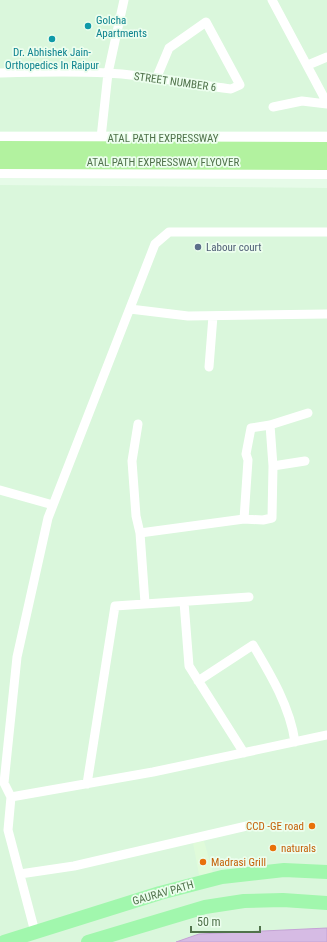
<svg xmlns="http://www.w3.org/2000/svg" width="327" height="942" font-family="'Roboto Condensed',sans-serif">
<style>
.residential{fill:#daf7dc}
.commercial{fill:#e0fbda}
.water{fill:#d6bbe4;stroke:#c4a2d5}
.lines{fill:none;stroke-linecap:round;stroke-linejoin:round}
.street{stroke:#fff;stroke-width:9}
.secondary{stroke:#fff;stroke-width:12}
.primary{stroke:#a1f7ad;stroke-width:14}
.highway{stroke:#b2f29f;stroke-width:16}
.culture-dot{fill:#0f9aa8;stroke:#ecfeee;stroke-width:1.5}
.service-dot{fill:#5c6f8a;stroke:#ecfeee;stroke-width:1.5}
.food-dot{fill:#e8710a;stroke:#ecfeee;stroke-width:1.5}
.labels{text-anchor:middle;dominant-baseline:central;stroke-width:3.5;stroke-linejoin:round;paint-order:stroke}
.culture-label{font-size:11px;fill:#0d838f;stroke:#ecfeee;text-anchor:start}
.street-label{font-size:11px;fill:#51734c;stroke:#ecfeee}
.service-label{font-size:11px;fill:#4e5e75;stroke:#ecfeee;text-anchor:start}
.food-label{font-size:11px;fill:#c56008;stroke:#ecfeee;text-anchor:start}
</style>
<rect width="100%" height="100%" fill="#e6fbe8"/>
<path class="residential" d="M 0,0 L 327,0 L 327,131 L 0,131 Z
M 0,185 L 327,188 L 327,942 L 0,942 Z"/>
<path class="commercial" d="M 204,841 L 213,873 L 199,875 L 193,843 Z"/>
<path class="water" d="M 327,928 L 327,942 L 176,942 L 199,934 Z"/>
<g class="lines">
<path class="street" d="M 272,0 L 327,103
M 308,65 L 327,57
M 0,73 C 36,72 71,71 107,73 C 148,75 190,84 231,89 L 240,85 L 206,22 L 169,48 L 156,79
M 273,107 L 302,101 L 327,104
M 101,138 L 108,73 L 124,0
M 130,309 L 188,316 L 327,314
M 209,367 L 213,316
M 138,424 L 132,461 L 136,516 L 140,533 L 145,603
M 273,466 L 305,461
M 0,490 L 53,505
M 244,519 L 248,460 L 246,454 L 251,428 L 270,425 L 308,413
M 140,533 L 244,519 L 263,520 L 272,518 L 273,466 L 270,425
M 184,602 L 189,666 L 244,753
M 198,681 L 253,645 C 271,675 290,707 295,742
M 87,784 L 115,606 L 249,597
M 11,797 L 4,783 L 17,657 L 48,518 L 155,244 L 169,232 L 327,232
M 20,874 L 74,866 L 251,825
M 35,932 L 8,830 L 11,797 L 153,772 L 327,735"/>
<path class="secondary" d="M 0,138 L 327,138
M 0,172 L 327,173"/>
<path class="primary" d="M 4,942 L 160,893 L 222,877 L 284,870 L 327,872
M 88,942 L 205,907 L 244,901 L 283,900 L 327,903"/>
<path class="highway" d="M 0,149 L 327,150
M 0,161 L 327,162"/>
</g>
<g class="culture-dot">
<circle cx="88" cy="26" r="4"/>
<circle cx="52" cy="39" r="4"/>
</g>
<circle class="service-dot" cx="198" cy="247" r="4"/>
<g class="food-dot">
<circle cx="312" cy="826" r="4"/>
<circle cx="273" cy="848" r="4"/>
<circle cx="203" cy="862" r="4"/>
</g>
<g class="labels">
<g class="culture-label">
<text x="96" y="20">Golcha<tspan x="96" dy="13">Apartments</tspan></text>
<text x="52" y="52" text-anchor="middle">Dr. Abhishek Jain-<tspan x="52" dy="13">Orthopedics In Raipur</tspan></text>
</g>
<g class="street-label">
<text transform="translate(175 82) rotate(8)">STREET NUMBER 6</text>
<text x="163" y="138">ATAL PATH EXPRESSWAY</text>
<text x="163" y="162">ATAL PATH EXPRESSWAY FLYOVER</text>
<text transform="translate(163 893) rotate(-16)">GAURAV PATH</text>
</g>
<g class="service-label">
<text x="206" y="247">Labour court</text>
</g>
<g class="food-label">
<text x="304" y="826" text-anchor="end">CCD -GE road</text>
<text x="281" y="848">naturals</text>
<text x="211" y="862">Madrasi Grill</text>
</g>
</g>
<path d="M191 926v6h69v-6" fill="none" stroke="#51734c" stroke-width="2"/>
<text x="197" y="926" font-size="12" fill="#51734c" stroke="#ecfeee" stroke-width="3" paint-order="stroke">50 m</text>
</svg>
